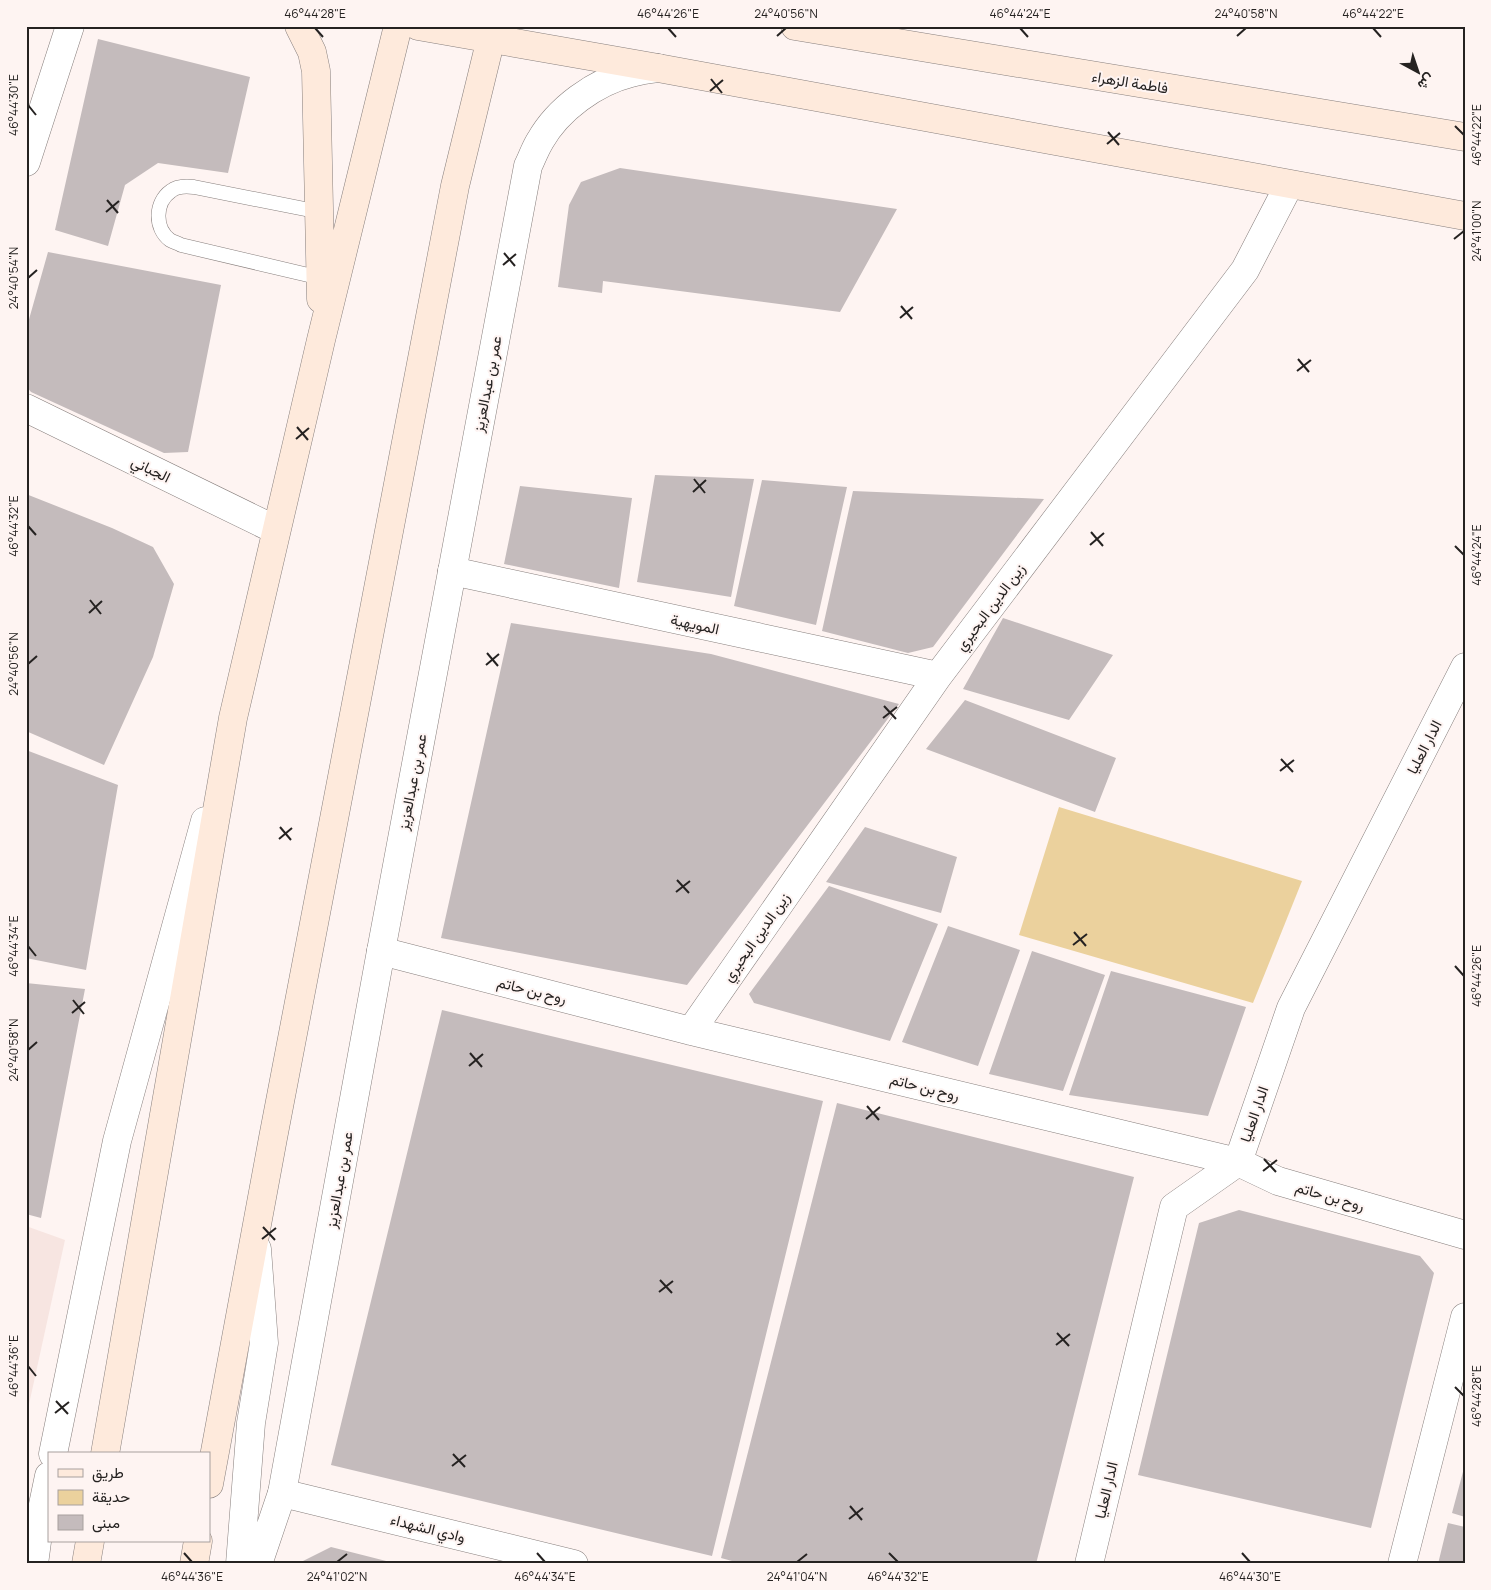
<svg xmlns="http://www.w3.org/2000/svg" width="1491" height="1590" font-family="Manrope,Vazirmatn,sans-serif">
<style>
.built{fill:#f7e5e1}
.green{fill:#ebd19d}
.building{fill:#c4bbbc}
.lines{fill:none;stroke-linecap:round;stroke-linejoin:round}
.service-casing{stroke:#877f7d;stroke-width:15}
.minor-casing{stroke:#877f7d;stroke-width:29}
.tertiary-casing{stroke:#877f7d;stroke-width:29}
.secondary-casing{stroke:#877f7d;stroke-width:29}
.service{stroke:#fff;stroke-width:14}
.minor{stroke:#fff;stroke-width:28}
.tertiary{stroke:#fff;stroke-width:28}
.secondary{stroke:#feeadc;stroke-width:28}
.ticks{fill:none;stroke:#252221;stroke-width:2}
.labels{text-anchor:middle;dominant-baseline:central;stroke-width:4;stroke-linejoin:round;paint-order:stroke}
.street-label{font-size:15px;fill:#252221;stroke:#fef4f2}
.neatline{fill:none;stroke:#252221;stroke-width:2}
.ticks-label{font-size:12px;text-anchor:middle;fill:#252221}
</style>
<rect width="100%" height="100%" fill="#fef4f2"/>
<path class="built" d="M 26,1226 L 65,1240 L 26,1418 Z"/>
<path class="green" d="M 1059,807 L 1302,881 L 1253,1003 L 1019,935 Z"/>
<path class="building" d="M 98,39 L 250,77 L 228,173 L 158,163 L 125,185 L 108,246 L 55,230 Z
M 620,168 L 897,209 L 840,312 L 603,281 L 602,293 L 558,287 L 569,205 L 581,182 Z
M 48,252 L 221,285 L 188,452 L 164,453 L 31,392 L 26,386 L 26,330 Z
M 655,475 L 754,479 L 731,597 L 637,582 Z
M 762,480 L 847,487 L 816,625 L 734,606 Z
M 520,486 L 632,498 L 619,588 L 504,564 Z
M 853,491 L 1044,499 L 933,647 L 908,653 L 822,631 Z
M 26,494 L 112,528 L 153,547 L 174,584 L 153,657 L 104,765 L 26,731 Z
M 1003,618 L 1113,655 L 1069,720 L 963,689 Z
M 511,623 L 711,654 L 899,704 L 687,985 L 441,938 Z
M 965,700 L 1116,758 L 1095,812 L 926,749 Z
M 26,750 L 118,785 L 86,970 L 26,958 Z
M 865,827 L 957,857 L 941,913 L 826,882 Z
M 829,886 L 938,924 L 890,1041 L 754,1003 L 749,994 Z
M 948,926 L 1020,950 L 978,1066 L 902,1042 Z
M 1032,951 L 1105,975 L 1063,1091 L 989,1074 Z
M 1111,971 L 1246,1007 L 1208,1116 L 1069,1095 Z
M 26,983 L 85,989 L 41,1218 L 26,1214 Z
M 442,1010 L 823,1101 L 712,1556 L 331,1465 Z
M 837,1103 L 1134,1177 L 1036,1564 L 743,1564 L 721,1558 Z
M 1239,1210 L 1420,1256 L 1434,1273 L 1371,1528 L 1138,1475 L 1199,1223 Z
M 1464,1468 L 1465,1469 L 1465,1517 L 1452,1513 Z
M 1448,1523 L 1465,1527 L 1465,1564 L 1438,1564 Z
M 331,1547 L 394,1563 L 393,1564 L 297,1564 Z"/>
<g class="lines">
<g class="service-casing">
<path id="service" d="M 320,212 L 194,187 C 186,186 177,186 171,191 C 155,202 154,228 170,240 C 173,242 178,243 181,245 L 321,278"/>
</g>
<g class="minor-casing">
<path id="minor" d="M 26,162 L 70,26
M 26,408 L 276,530
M 452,571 L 938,676
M 381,951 L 691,1031 L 1238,1162 L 1278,1181 L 1465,1235
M 691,1031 L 938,676 L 1245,270 L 1289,185
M 282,1493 L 574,1564
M 1089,1564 L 1174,1207 L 1238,1162 L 1291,1008 L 1465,667
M 1402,1564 L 1465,1317"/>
</g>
<g class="tertiary-casing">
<path id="tertiary" d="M 53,1454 L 117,1141 L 205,821
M 34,1564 L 40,1519 L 49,1476
M 240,1564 L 251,1423 L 264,1343 L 257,1249
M 258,1564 L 282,1493 L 381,951 L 528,166 C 532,158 535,149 540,141 C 558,109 595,82 631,73 C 640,70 649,69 658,68"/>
</g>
<g class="secondary-casing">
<path id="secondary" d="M 299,26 L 312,52 L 316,71 L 321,299
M 418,26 L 658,68 L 1465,216
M 795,26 L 1465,137
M 105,1454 L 233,718 L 321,340 L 398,26
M 209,1484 L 273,1138 L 455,186 L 494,26
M 86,1564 L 90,1541
M 194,1564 L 198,1541"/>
</g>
<use href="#service" class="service"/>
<use href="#minor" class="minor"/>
<use href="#tertiary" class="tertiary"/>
<use href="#secondary" class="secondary"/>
</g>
<path class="ticks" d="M 315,28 L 323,37M 668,28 L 676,37M 1020,28 L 1028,37M 1373,28 L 1381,37M 777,36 L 786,28M 1237,36 L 1246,28M 711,79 L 722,93M 710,91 L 723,80M 28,105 L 36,115M 1455,126 L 1464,135M 1108,132 L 1119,145M 1107,144 L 1120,133M 107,200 L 118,213M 106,212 L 119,201M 1454,239 L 1464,231M 504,253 L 515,266M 503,265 L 516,254M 28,278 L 37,270M 901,306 L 912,319M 900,318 L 913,307M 1298,359 L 1309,372M 1297,371 L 1311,360M 297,427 L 308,440M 296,439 L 309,428M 694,479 L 705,493M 693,492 L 706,480M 28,526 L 36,535M 1091,532 L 1103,546M 1090,545 L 1104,533M 1455,546 L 1464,555M 90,600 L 101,614M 89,613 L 102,601M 487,653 L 498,666M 28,664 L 37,656M 486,665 L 499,654M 884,706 L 896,719M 883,718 L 897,707M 1281,759 L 1293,772M 1280,771 L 1294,760M 280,827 L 291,840M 279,839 L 292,828M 677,880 L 689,893M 676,892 L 690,881M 1074,932 L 1086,946M 1073,945 L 1087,934M 28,946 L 36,956M 1455,966 L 1464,976M 73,1000 L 84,1014M 72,1013 L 85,1002M 28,1050 L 37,1042M 470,1053 L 482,1067M 469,1066 L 483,1054M 867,1106 L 879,1120M 866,1119 L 880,1107M 1264,1159 L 1276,1172M 1263,1171 L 1277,1160M 263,1227 L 275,1240M 262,1239 L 276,1228M 660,1280 L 672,1293M 659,1292 L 673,1281M 1057,1333 L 1069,1346M 1056,1345 L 1070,1334M 28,1366 L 36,1376M 1455,1387 L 1464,1396M 56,1401 L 68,1414M 55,1413 L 69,1402M 453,1454 L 465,1467M 452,1466 L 466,1455M 850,1506 L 862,1520M 849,1519 L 863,1508M 184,1553 L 192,1562M 537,1553 L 545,1562M 889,1553 L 898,1562M 1242,1553 L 1250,1562M 337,1562 L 347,1554M 797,1562 L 807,1554"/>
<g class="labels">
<g class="street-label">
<text transform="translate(1130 82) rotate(9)">فاطمة الزهراء</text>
<text transform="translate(487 384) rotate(-79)">عمر بن عبدالعزيز</text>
<text transform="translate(151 469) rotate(26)">الجباني</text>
<text transform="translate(990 607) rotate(-53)">زين الدين البحيري</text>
<text transform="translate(695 624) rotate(12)">المويهية</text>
<text transform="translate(1424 747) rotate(-63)">الدار العليا</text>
<text transform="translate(412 782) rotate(-79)">عمر بن عبدالعزيز</text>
<text transform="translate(756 937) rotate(-55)">زين الدين البحيري</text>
<text transform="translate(532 990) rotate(14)">روح بن حاتم</text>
<text transform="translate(925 1087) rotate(14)">روح بن حاتم</text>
<text transform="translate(1254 1114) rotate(-71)">الدار العليا</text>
<text transform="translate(339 1180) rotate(-80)">عمر بن عبدالعزيز</text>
<text transform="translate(1330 1196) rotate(16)">روح بن حاتم</text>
<text transform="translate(1106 1490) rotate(-77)">الدار العليا</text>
<text transform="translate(428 1528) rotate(14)">وادي الشهداء</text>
</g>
</g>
<rect width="1491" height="1590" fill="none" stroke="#fef4f2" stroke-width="55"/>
<rect x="48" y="1452" width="162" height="90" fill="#fef4f2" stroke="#a7a09e"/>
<rect x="58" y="1469" width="25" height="8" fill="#feeadc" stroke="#a7a09e"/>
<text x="92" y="1478" font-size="15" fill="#252221">طريق</text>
<rect x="58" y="1490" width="25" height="15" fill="#ebd19d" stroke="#a7a09e"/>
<text x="92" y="1502" font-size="15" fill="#252221">حديقة</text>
<rect x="58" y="1515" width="25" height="15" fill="#c4bbbc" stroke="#a7a09e"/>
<text x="92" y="1528" font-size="15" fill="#252221">مبنى</text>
<g transform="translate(1418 72) rotate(140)" stroke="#fef4f2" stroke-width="4" paint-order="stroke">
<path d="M0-4L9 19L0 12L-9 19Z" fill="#252221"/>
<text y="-8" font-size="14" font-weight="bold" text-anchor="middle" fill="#252221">ش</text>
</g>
<rect x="28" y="28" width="1436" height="1534" class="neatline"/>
<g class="ticks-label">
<text x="315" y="18">46°44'28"E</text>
<text x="668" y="18">46°44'26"E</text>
<text x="786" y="18">24°40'56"N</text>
<text x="1020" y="18">46°44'24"E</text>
<text x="1246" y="18">24°40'58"N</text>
<text x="1373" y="18">46°44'22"E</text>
<text transform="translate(14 105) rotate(-90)" y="4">46°44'30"E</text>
<text transform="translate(1477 135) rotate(-90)" y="4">46°44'22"E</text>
<text transform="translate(1477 231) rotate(-90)" y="4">24°41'00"N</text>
<text transform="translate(14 278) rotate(-90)" y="4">24°40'54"N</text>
<text transform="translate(14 526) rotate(-90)" y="4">46°44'32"E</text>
<text transform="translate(1477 555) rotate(-90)" y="4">46°44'24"E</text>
<text transform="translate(14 664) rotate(-90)" y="4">24°40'56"N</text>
<text transform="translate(14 946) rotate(-90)" y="4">46°44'34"E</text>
<text transform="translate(1477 976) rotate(-90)" y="4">46°44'26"E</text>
<text transform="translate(14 1050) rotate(-90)" y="4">24°40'58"N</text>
<text transform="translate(14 1366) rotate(-90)" y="4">46°44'36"E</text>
<text transform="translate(1477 1396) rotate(-90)" y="4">46°44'28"E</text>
<text x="192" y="1581">46°44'36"E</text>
<text x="337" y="1581">24°41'02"N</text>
<text x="545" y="1581">46°44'34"E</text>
<text x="797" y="1581">24°41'04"N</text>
<text x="898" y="1581">46°44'32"E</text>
<text x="1250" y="1581">46°44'30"E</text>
</g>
</svg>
